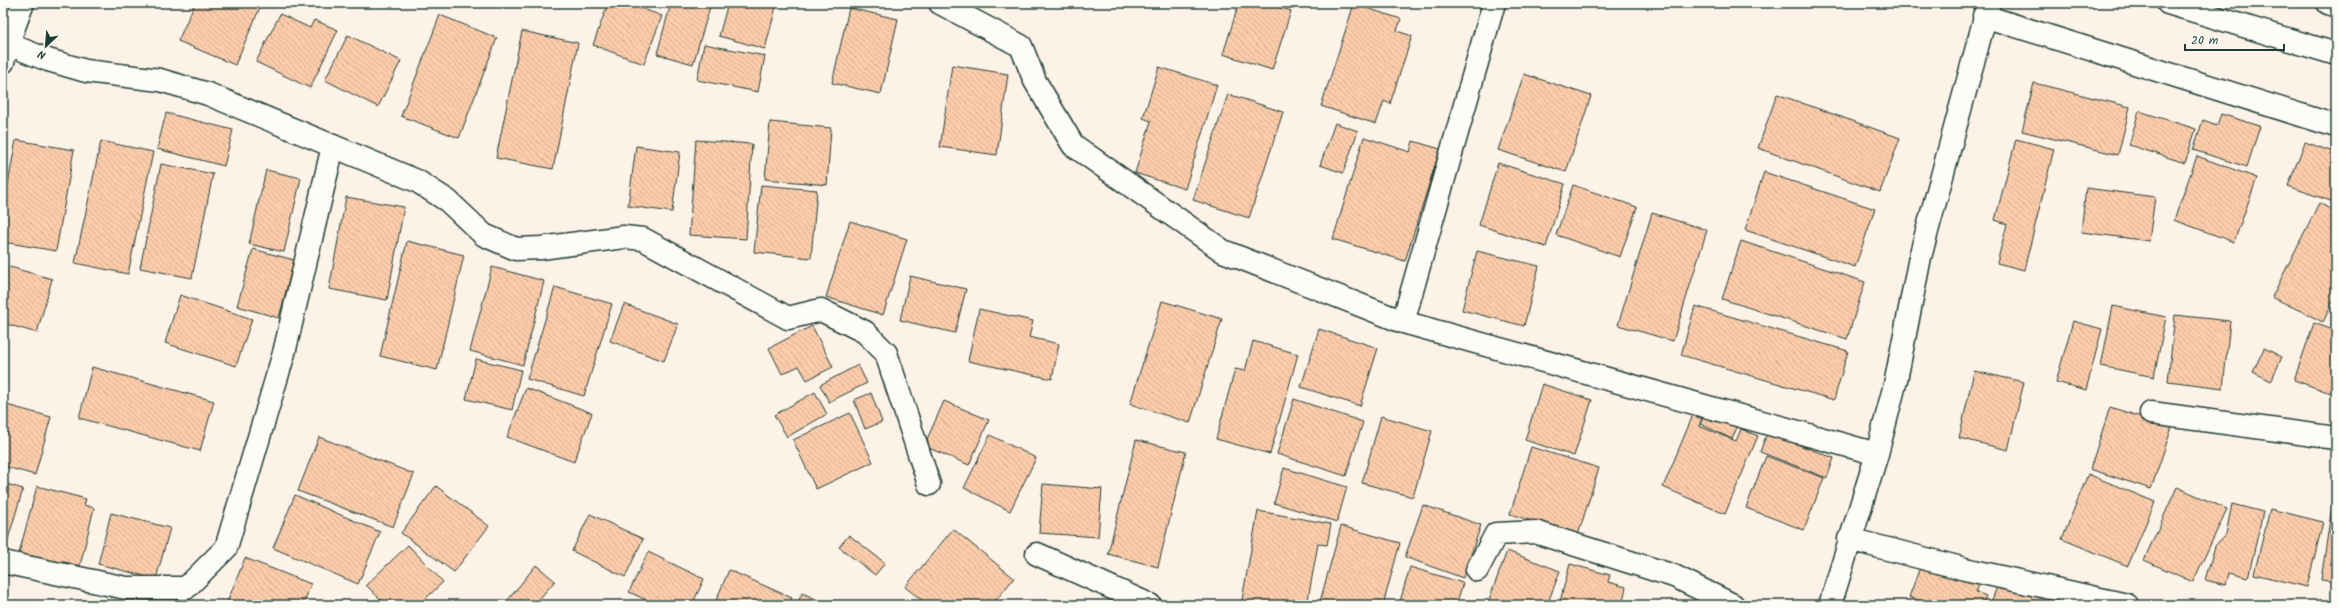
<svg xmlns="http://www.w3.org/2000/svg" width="2339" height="608" font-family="Kalam,sans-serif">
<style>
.building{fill:url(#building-back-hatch);stroke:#1f3d34}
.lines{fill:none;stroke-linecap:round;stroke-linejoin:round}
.minor-casing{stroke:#1f3d34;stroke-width:25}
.trunk-casing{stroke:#1f3d34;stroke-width:25}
.minor{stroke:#fdfcf7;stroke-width:22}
.trunk{stroke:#fdfcf7;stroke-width:22}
</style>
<defs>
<pattern id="building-back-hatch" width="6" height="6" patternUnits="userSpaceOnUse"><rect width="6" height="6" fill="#fcccab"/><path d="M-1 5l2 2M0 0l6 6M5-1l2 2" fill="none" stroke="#d8b094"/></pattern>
</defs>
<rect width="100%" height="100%" fill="#fdf2e8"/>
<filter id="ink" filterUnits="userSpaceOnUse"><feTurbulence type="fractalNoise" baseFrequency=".025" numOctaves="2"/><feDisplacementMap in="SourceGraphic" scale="8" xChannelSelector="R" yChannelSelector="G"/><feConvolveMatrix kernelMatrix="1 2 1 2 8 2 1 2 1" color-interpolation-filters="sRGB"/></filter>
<g filter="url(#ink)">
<path class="building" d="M 195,3 L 262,3 L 235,65 L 178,41 Z
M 608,3 L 627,3 L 662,16 L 644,64 L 593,45 Z
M 671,3 L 697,3 L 710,7 L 693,64 L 657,54 Z
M 728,3 L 777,3 L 765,49 L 719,36 Z
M 1053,3 L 1074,3 L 1072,8 Z
M 1239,3 L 1265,3 L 1291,11 L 1272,70 L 1223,54 Z
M 1354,4 L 1401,19 L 1397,31 L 1412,36 L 1390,104 L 1384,101 L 1376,124 L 1321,106 Z
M 849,8 L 898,19 L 881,94 L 832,83 Z
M 280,14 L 310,28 L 314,20 L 338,30 L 310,88 L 256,62 Z
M 440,15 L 497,38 L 459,138 L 401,116 Z
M 522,31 L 578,43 L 553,169 L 496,158 Z
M 348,35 L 401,61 L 378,107 L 325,80 Z
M 704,44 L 765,56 L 758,92 L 697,80 Z
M 952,65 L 1008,74 L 997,155 L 940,147 Z
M 1159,67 L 1217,85 L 1185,189 L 1135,173 L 1151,121 L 1143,118 Z
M 1524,74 L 1591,96 L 1566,172 L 1498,150 Z
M 2034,83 L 2130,107 L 2118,155 L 2022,131 Z
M 1228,94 L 1283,112 L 1249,218 L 1193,200 Z
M 1777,94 L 1900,138 L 1880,192 L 1758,148 Z
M 2139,111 L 2196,129 L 2185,163 L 2129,145 Z
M 166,113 L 233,130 L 224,166 L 157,149 Z
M 2221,114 L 2260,126 L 2247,167 L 2193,150 L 2203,120 L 2217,125 Z
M 770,122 L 831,128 L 827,185 L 765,179 Z
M 1335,123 L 1358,131 L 1343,173 L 1320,165 Z
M 1364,137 L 1410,152 L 1413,141 L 1440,149 L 1405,261 L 1333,239 Z
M 2016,139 L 2054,149 L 2024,270 L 1997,263 L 2007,224 L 1995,220 Z
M 16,140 L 74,150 L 56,251 L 3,242 L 3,211 Z
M 696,140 L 752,144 L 746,239 L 689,235 Z
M 101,141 L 153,152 L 128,274 L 75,263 Z
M 2305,142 L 2336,153 L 2336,203 L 2288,186 Z
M 636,146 L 680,152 L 672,212 L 628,206 Z
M 2197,156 L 2257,178 L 2234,242 L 2174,220 Z
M 1498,163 L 1565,184 L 1546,247 L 1479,225 Z
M 161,164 L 213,174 L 192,278 L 140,268 Z
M 266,170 L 301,178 L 284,252 L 249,244 Z
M 1764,172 L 1875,209 L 1855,267 L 1745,230 Z
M 761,185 L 817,190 L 811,258 L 754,252 Z
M 1573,185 L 1637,207 L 1620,257 L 1556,235 Z
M 2086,188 L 2155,197 L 2149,241 L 2081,232 Z
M 346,197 L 404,207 L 387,300 L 329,289 Z
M 2319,203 L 2336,212 L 2336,296 L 2323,322 L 2272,297 Z
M 1652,213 L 1707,230 L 1673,341 L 1618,325 Z
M 850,221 L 907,239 L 883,315 L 826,297 Z
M 407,241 L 464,255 L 437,370 L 380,356 Z
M 1741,241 L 1865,282 L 1847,339 L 1722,299 Z
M 253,249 L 294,260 L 279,318 L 237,306 Z
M 1477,251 L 1539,266 L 1524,326 L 1462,310 Z
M 3,265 L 52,279 L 37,333 L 3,323 Z
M 492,267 L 544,281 L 523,365 L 470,351 Z
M 910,276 L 966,289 L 955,333 L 900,320 Z
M 555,287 L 612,304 L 584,396 L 527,379 Z
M 180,295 L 252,319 L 236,366 L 165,343 Z
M 1162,301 L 1222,319 L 1190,423 L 1130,404 Z
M 624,304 L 678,324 L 664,361 L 610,341 Z
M 1695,306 L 1848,351 L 1834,400 L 1681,355 Z
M 2113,306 L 2166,317 L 2154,377 L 2101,366 Z
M 979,309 L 1033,321 L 1029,337 L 1059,344 L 1052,379 L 968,361 Z
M 2175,315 L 2230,321 L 2223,388 L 2168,381 Z
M 2073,321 L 2102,329 L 2086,390 L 2056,382 Z
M 2314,323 L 2336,331 L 2336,395 L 2294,380 Z
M 812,326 L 833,367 L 807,380 L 799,366 L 782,374 L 769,348 Z
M 1319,329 L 1378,348 L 1360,406 L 1301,387 Z
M 1253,341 L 1298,354 L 1270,454 L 1216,439 L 1235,369 L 1245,371 Z
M 2264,348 L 2282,357 L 2271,381 L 2253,372 Z
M 476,359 L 521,370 L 512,410 L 466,399 Z
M 858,365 L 867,383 L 829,402 L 820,385 Z
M 92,367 L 214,401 L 200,451 L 79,418 Z
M 1974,371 L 2024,382 L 2008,450 L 1959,438 Z
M 1542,384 L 1592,400 L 1574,456 L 1525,440 Z
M 526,388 L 592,413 L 574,462 L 507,437 Z
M 815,392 L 827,414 L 787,437 L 774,415 Z
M 871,393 L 882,422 L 865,429 L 854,400 Z
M 1294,399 L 1363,422 L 1346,476 L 1277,454 Z
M 944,401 L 989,420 L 969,465 L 924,446 Z
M 3,404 L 51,417 L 35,475 L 3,466 Z
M 2110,407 L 2172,427 L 2151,489 L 2090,469 Z
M 1707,410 L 1738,425 L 1732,439 L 1700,424 Z
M 850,413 L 873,462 L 816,489 L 793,440 Z
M 1693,415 L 1702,419 L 1699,426 L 1736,441 L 1741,429 L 1758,436 L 1725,514 L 1663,487 Z
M 1381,416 L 1432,431 L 1413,497 L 1362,483 Z
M 1767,433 L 1834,458 L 1827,478 L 1760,452 Z
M 990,435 L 1036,458 L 1010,511 L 964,488 Z
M 319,437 L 414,474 L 393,527 L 298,491 Z
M 1136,440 L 1186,452 L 1158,567 L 1108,554 Z
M 1531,447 L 1599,468 L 1578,535 L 1510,514 Z
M 1766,456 L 1824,478 L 1804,530 L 1746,508 Z
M 1284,468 L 1347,487 L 1337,522 L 1274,503 Z
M 2088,474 L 2155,502 L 2128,566 L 2062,539 Z
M 3,483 L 23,489 L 5,549 L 3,548 Z
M 1043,484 L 1102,489 L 1098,537 L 1039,533 Z
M 37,486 L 86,499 L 84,505 L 94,508 L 80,566 L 61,561 L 59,568 L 18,557 Z
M 436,486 L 489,526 L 454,572 L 401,533 Z
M 2177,487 L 2227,509 L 2193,582 L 2144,560 Z
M 295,495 L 380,532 L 358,584 L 273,548 Z
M 2333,499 L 2336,499 L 2336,582 L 2321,580 Z
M 2232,504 L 2263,512 L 2248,578 L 2229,573 L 2226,585 L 2205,580 L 2215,546 L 2226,534 Z
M 1423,505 L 1481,525 L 1463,578 L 1405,557 Z
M 2270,509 L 2323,522 L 2307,587 L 2254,574 Z
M 1258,511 L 1331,524 L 1327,545 L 1318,544 L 1307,605 L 1241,605 Z
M 111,513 L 170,528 L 156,579 L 98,564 Z
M 590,514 L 643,539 L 625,577 L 572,551 Z
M 1341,526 L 1400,543 L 1383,605 L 1319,605 Z
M 953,529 L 1014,578 L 992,605 L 928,605 L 905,587 Z
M 849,535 L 885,563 L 875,575 L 839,547 Z
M 408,545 L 443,582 L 419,605 L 386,605 L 366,585 Z
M 1507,551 L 1560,571 L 1547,605 L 1487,605 Z
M 648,552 L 704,579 L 692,605 L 657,605 L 629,592 Z
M 245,558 L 311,584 L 303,605 L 226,605 Z
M 1922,562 L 1980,583 L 1976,592 L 1986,596 L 1982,605 L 1930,605 L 1909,597 Z
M 1570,564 L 1610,575 L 1608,582 L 1626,587 L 1622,605 L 1559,605 Z
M 536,565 L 555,581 L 534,605 L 504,605 Z
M 1410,567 L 1463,583 L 1456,605 L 1399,605 Z
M 729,570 L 792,598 L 789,605 L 714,605 Z
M 2000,579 L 2060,602 L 2059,605 L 1990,605 Z
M 802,593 L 830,605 L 797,605 Z"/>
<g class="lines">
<g class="minor-casing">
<path id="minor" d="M 940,3 L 1021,46 L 1035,81 L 1073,145 L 1223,251 L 1403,322 L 1877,454
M 1984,16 L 2336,126
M 3,42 L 48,60 L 86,71 L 160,80 L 208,94 L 417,181 L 448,201 L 484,235 L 516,249 L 541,248 L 624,237 L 643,239 L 788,318 L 821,310 L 865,332 L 886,353 L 929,484
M 3,62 L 8,43 L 23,3
M 1403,322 L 1494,3
M 2151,413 L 2336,438
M 1849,539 L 1965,569 L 2127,605
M 1037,554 L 1150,605
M 3,562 L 126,588 L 186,588 L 226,548 L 284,353 L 333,146
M 1477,570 L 1496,534 L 1535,532 L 1674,576 L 1733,605
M 1830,605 L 1877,454 L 1896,380 L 1920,257 L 1989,3"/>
</g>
<g class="trunk-casing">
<path id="trunk" d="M 2168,3 L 2336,54
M 2328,3 L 2336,6"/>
</g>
<use href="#minor" class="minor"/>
<use href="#trunk" class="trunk"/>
</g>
</g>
<rect width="2339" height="608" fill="none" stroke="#fdfcf7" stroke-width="16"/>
<rect x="8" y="8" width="2323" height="592" fill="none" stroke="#1f3d34" stroke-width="1.5" filter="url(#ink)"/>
<g transform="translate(46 46) rotate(206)" stroke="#fdfcf7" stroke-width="3" paint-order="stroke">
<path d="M0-3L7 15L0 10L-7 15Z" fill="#1f3d34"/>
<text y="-6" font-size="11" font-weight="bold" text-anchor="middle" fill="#1f3d34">N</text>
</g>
<path d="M2185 44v6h99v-6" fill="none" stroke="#1f3d34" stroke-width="2"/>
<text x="2191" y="44" font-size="12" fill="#1f3d34" stroke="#fdfcf7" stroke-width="3" paint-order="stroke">20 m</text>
</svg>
